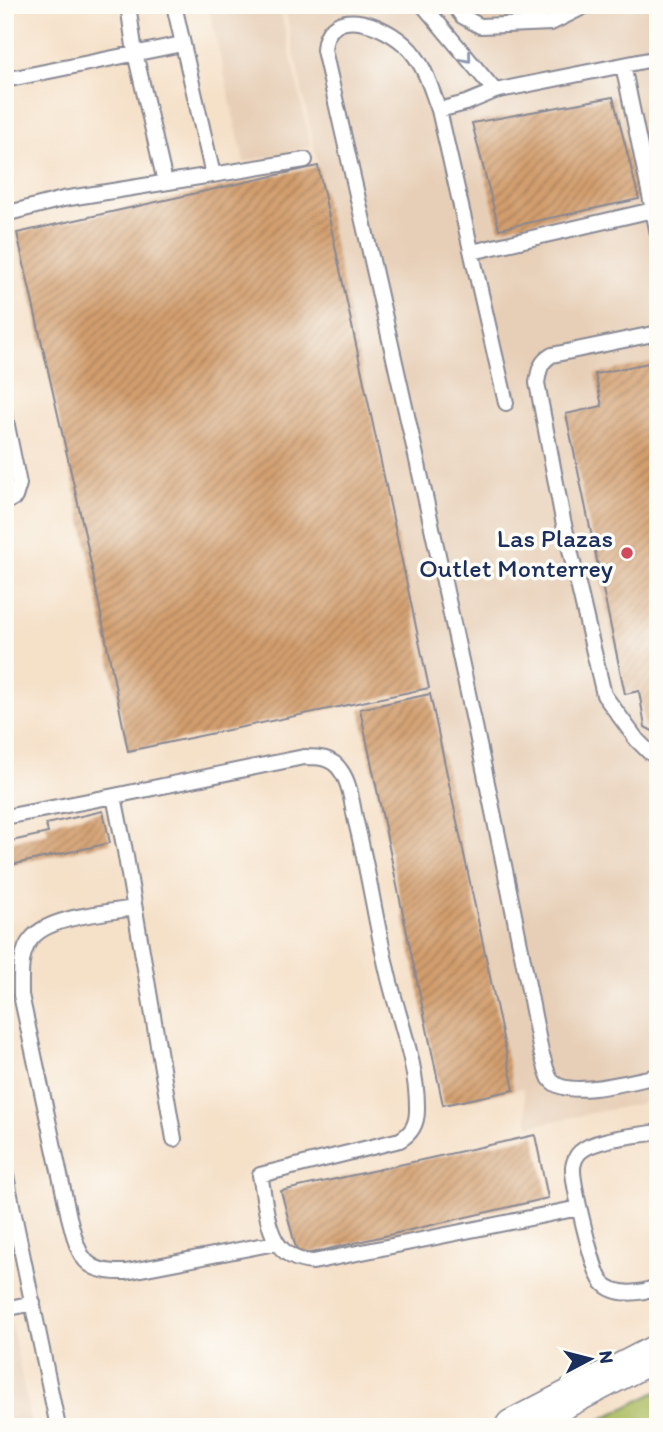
<svg xmlns="http://www.w3.org/2000/svg" width="663" height="1432" font-family="Itim,sans-serif">
<style>
.built{fill:#e7cfb7}
.grass{fill:#abbc5f;stroke:#63765e;stroke-width:2}
.building{fill:url(#building-hatch)}
.lines{fill:none;stroke-linecap:round;stroke-linejoin:round}
.service-casing{stroke:#888893;stroke-width:18}
.tertiary-casing{stroke:#888893;stroke-width:38}
.service{stroke:#fff;stroke-width:14}
.tertiary{stroke:#fff;stroke-width:35}
.oneway{stroke:#8d97ae}
.poi-dot{fill:#d1495b;stroke:#fdfcf7;stroke-width:2.5}
.labels{text-anchor:middle;dominant-baseline:central;stroke-width:7;stroke-linejoin:round;paint-order:stroke}
.poi-label{font-size:26px;fill:#1b2f5e;stroke:#fdfcf7;text-anchor:end}
</style>
<defs>
<pattern id="building-hatch" width="6" height="6" patternUnits="userSpaceOnUse" patternTransform="scale(1.75)"><rect width="6" height="6" fill="#d39e6d"/><path d="M-1 1l2-2M0 6l6-6M5 7l2-2" fill="none" stroke="#aa815d"/></pattern>
</defs>
<rect width="100%" height="100%" fill="#fdfcf7"/>
<filter id="ink" filterUnits="userSpaceOnUse"><feTurbulence type="fractalNoise" baseFrequency=".0143" numOctaves="2"/><feDisplacementMap in="SourceGraphic" scale="14" xChannelSelector="R" yChannelSelector="G"/><feConvolveMatrix kernelMatrix="1 2 1 2 8 2 1 2 1" color-interpolation-filters="sRGB"/></filter>
<filter id="wash" filterUnits="userSpaceOnUse"><feTurbulence type="fractalNoise" baseFrequency=".00686" numOctaves="4" result="noise"/><feDisplacementMap in="SourceGraphic" scale="28" xChannelSelector="R" yChannelSelector="G"/><feGaussianBlur stdDeviation="1.57" result="paint"/><feColorMatrix in="noise" values="0 0 0 0 0 0 0 0 0 0 0 0 0 0 0 0 0 1.4 0 .05"/><feComposite in="paint" operator="in"/></filter>
<g filter="url(#wash)">
<rect width="100%" height="100%" fill="#f5e0c8"/>
<path class="built" d="M 284,5 L 658,5 L 658,1100 L 529,1126 L 523,1088 L 514,1090 Z
M 280,7 L 311,147 L 244,162 L 210,11 Z
M 5,1291 L 17,1353 L 32,1427 L 5,1427 Z"/>
<path class="grass" d="M 658,1391 L 658,1427 L 586,1427 Z"/>
<g id="blocks">
<path class="building" d="M 613,97 L 639,199 L 499,229 L 472,123 Z
M 318,166 L 429,688 L 128,751 L 86,539 L 17,233 Z
M 658,361 L 658,734 L 645,727 L 639,691 L 625,694 L 566,414 L 602,406 L 595,374 Z
M 430,694 L 514,1090 L 443,1105 L 360,709 Z
M 103,811 L 110,843 L 11,865 L 7,842 L 48,833 L 46,824 Z
M 535,1135 L 548,1198 L 298,1256 L 281,1191 Z"/>
</g>
</g>
<g filter="url(#ink)">
<use href="#blocks" fill-opacity="0" stroke="#888893" stroke-width="2"/>
<g class="lines">
<g class="service-casing">
<path id="service" d="M 128,5 L 135,53 L 165,182
M 174,5 L 213,175
M 423,5 L 495,91 L 658,58
M 454,5 L 462,16 L 480,26 L 551,23 L 587,5
M 623,65 L 653,210
M 5,80 L 182,44
M 439,110 L 466,103 L 495,91
M 5,214 L 63,199 L 305,160
M 472,252 L 653,210 L 658,234
M 658,333 L 552,355 C 540,362 539,370 537,383 L 563,520 L 604,695 L 637,740 L 649,752 L 658,757
M 506,403 L 439,110 C 432,92 427,72 415,56 C 393,25 327,0 324,50 C 400,383 477,717 541,1052 C 544,1060 546,1071 550,1079 C 565,1101 635,1080 658,1076
M 5,416 L 19,484 L 15,497 L 5,503
M 5,817 L 114,796
M 134,908 C 107,913 50,916 32,938 C 19,952 21,977 21,995 L 69,1217 C 79,1254 81,1274 126,1272 L 275,1243
M 658,1132 C 637,1136 595,1138 580,1152 C 576,1156 574,1161 573,1167 C 572,1182 593,1272 602,1282 C 615,1297 642,1294 658,1286
M 174,1139 L 125,851 L 114,796 L 304,757 C 319,757 332,757 341,771 C 351,785 352,806 356,822 C 369,873 376,924 388,974 C 398,1017 418,1066 417,1110 C 417,1124 412,1133 400,1140 L 260,1175 C 268,1212 265,1259 313,1262 L 579,1208
M 5,1171 L 58,1427
M 5,1309 L 33,1303"/>
</g>
<g class="tertiary-casing">
<path id="tertiary" d="M 513,1427 L 658,1352"/>
</g>
<use href="#service" class="service"/>
<use href="#tertiary" class="tertiary"/>
</g>
<defs><path id="oneway-chevron" d="M-2-3.5L2.5 0L-2 3.5" fill="none" stroke-width="1.6" stroke-linecap="round" stroke-linejoin="round" transform="scale(1.75)"/></defs>
<use class="oneway" href="#oneway-chevron" transform="translate(467 58) rotate(50)"/>
</g>
<circle class="poi-dot" cx="627" cy="553" r="7"/>
<g class="labels">
<g class="poi-label">
<text x="613" y="538">Las Plazas<tspan x="613" dy="30">Outlet Monterrey</tspan></text>
</g>
</g>
<rect width="663" height="1432" fill="none" stroke="#fdfcf7" stroke-width="28"/>
<g transform="translate(590 1359) rotate(83)" stroke="#fdfcf7" stroke-width="5" paint-order="stroke">
<path d="M0-5L12 26L0 18L-12 26Z" fill="#1b2f5e"/>
<text y="-10" font-size="19" font-weight="bold" text-anchor="middle" fill="#1b2f5e">N</text>
</g>
</svg>
